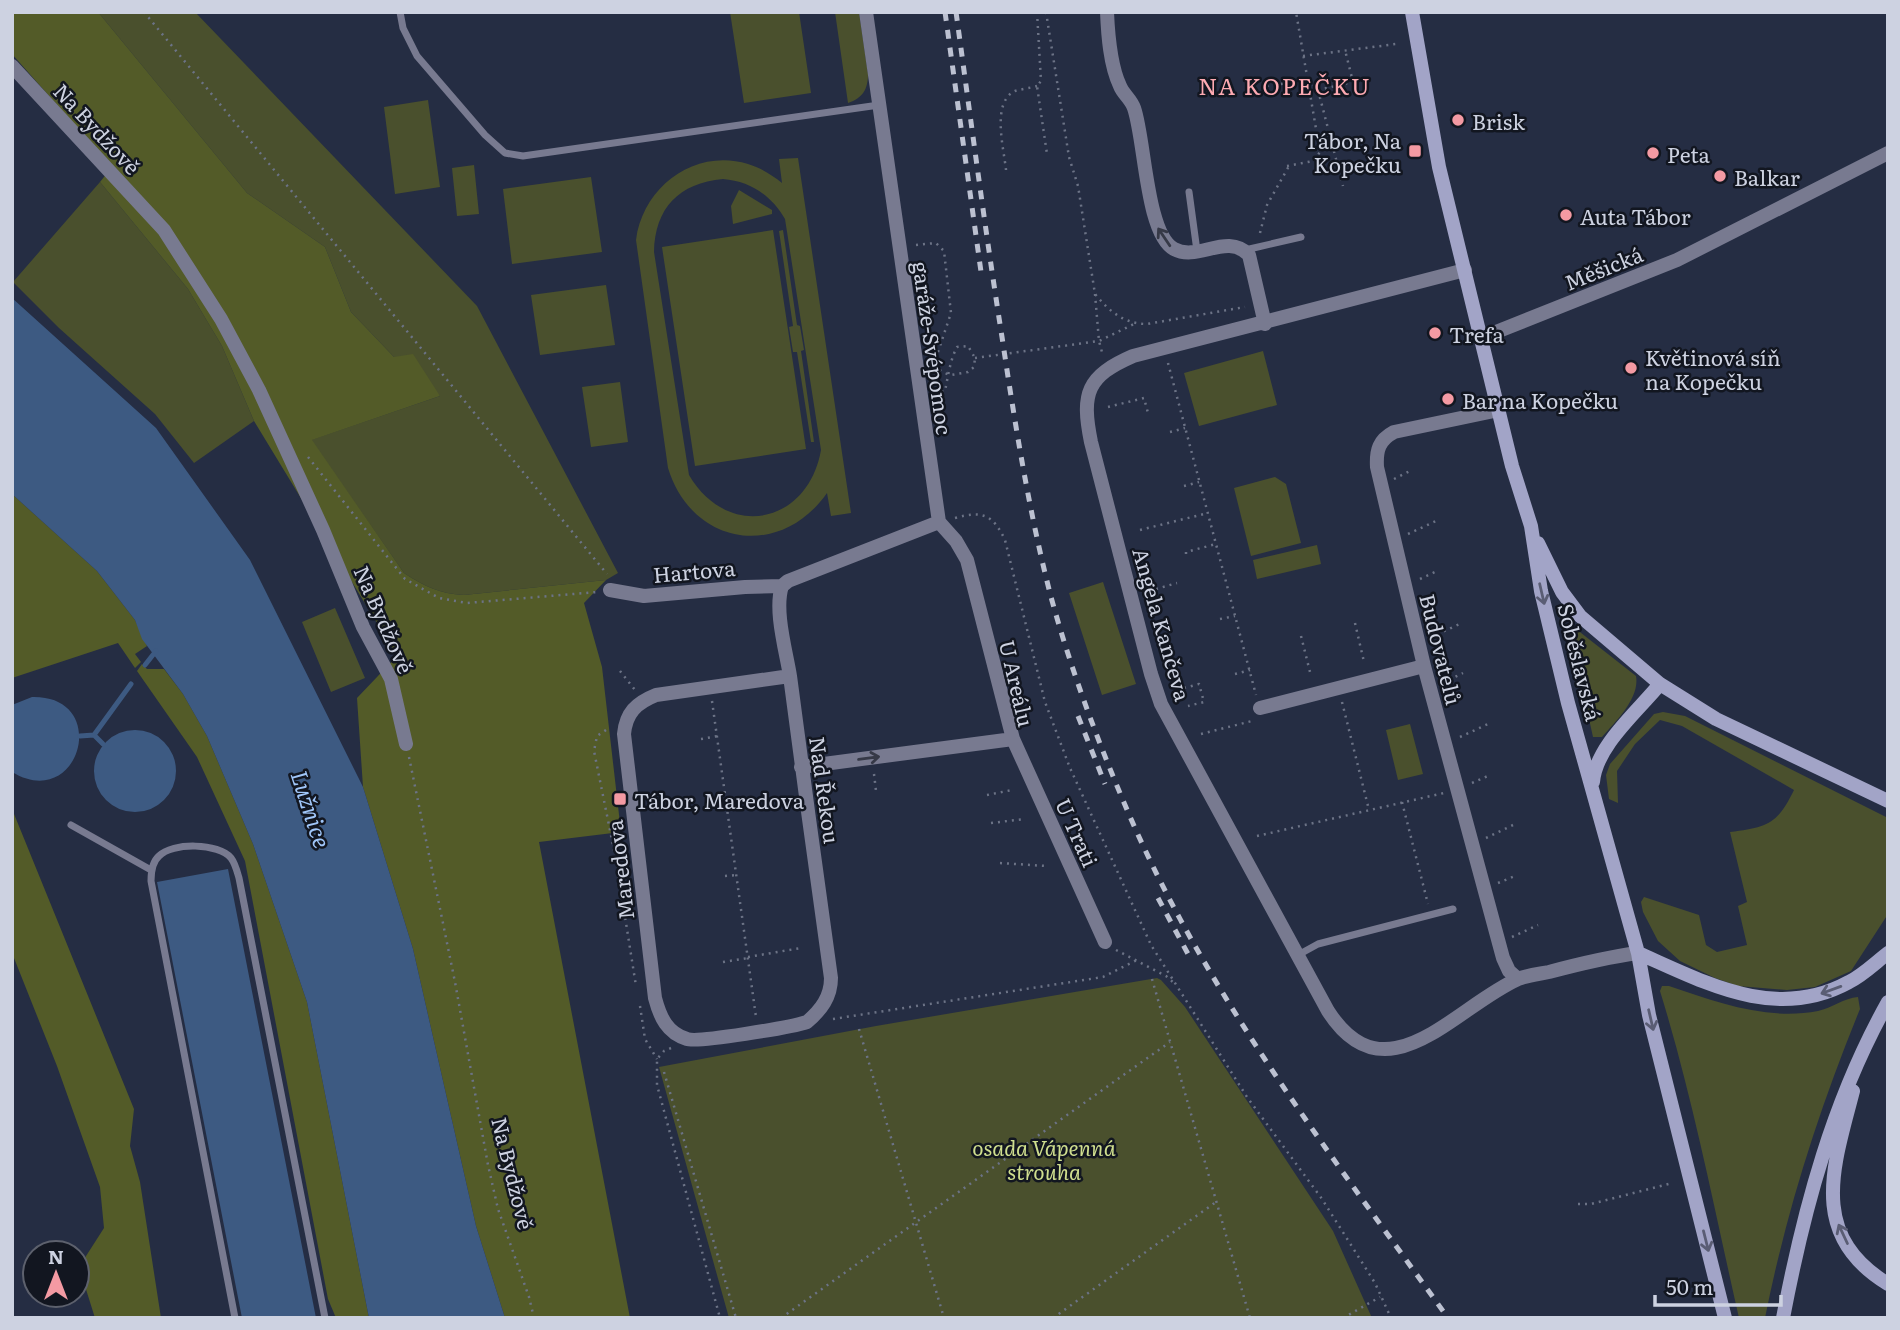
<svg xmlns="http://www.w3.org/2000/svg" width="1900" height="1330" font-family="Literata,serif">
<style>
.green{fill:#4a502d;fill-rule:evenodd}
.forest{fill:#535b28}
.water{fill:#3d5a82}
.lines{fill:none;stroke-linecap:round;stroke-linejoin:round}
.stream{stroke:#3d5a82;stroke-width:5}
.path{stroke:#6c7386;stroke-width:2.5;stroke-dasharray:2 5;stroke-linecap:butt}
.lane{stroke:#787a90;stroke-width:7}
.street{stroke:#787a90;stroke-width:14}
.secondary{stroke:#a2a4c7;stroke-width:14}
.rail{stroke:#bcc1d1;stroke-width:5;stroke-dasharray:9 9;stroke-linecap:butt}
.oneway{stroke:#363947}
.oneway2{stroke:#5a5d74}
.poi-dot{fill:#f49aa3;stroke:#121620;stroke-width:2.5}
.labels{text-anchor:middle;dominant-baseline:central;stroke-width:5;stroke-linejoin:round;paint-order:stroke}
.poi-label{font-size:21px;fill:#cdd2e1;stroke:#121620;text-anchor:start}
.street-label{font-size:21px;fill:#cdd2e1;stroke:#121620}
.park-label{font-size:21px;font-style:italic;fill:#cfde8e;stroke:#121620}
.neighbourhood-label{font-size:23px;letter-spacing:2px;fill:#feaab2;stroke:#121620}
.water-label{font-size:23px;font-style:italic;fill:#a0c6f9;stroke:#121620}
</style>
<rect width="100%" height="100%" fill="#252d43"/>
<path class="green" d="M 98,12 L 195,12 L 477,306 L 618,573 L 606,580 L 464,595 C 440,594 424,586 404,573 L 311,440 L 440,396 L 394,357 L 351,312 L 325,247 L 247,193 Z
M 730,12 L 799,12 L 811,93 L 744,103 Z
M 835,12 L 859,12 L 868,74 C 868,89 863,98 848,103 Z
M 428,100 L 440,187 L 395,194 L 384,107 Z
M 798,158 L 851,513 L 831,516 L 827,493 C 780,560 692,546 668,468 L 636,240 C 643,187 694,148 748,164 C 761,168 772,175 782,183 L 779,159 ZM 723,179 C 750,181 772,196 785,219 L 821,450 C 808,524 728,541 689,475 L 654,252 C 655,208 679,183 723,179 Z
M 474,165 L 479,214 L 457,216 L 452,168 Z
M 591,177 L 602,252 L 512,264 L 503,189 Z
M 100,182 L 188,289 L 222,346 L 254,421 L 194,463 L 155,414 L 59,328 L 13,282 Z
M 739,190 L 772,210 L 772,214 L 733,224 L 731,206 Z
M 773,230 L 806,449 L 695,466 L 662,247 Z
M 783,230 L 797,325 L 800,326 L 804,350 L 801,351 L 814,442 L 811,442 L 797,352 L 793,352 L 789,327 L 793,326 L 779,231 Z
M 606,285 L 615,345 L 540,355 L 531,295 Z
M 1263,351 L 1277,405 L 1199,426 L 1184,373 Z
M 620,382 L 628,442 L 591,447 L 582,387 Z
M 1275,477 L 1286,484 L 1301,543 L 1251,556 L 1234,488 Z
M 1317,545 L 1321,564 L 1257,579 L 1253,560 Z
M 1103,582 L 1136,684 L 1102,695 L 1069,593 Z
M 335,608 L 365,678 L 331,692 L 302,622 Z
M 1569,629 L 1576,629 L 1636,676 C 1640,698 1616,721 1602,737 L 1593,737 Z
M 1663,712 L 1685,716 L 1888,818 L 1888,914 L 1851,971 L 1815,987 L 1787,990 L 1738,986 L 1715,978 L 1680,961 L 1658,941 L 1643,912 L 1641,902 L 1644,897 L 1699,915 L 1706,945 L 1717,952 L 1747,945 L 1738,906 L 1747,902 L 1730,832 C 1767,827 1777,825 1794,790 L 1682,726 L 1660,720 L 1635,744 L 1617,771 L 1618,803 L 1609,799 L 1606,775 L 1610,764 L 1654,714 Z
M 1410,724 L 1423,774 L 1398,780 L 1386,730 Z
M 1157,978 L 1161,980 L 1185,1007 L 1333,1231 L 1372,1318 L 729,1318 L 659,1067 L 876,1026 Z
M 1662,986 L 1669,986 C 1716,1002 1768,1021 1818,1011 C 1832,1008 1844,998 1858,997 L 1860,1009 C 1819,1109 1786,1212 1765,1318 L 1739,1318 C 1714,1208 1693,1098 1660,991 Z"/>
<path class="forest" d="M 12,12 L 98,12 L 247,193 L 325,247 L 351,312 L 394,357 L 413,354 L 440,396 L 312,440 L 404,573 C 424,586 440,594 464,595 L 606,580 L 584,603 L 602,667 L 621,832 L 539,842 L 630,1318 L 505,1318 L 476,1226 L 413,949 L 363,787 L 357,698 L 397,656 L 254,421 L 222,346 L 188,289 L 100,182 L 112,167 L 12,54 Z
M 12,494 L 97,571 L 135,620 L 147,646 L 135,654 L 141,662 L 135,668 L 118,643 L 12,678 Z
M 142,664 L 147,669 L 164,669 L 183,694 L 207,736 L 253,844 L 307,1002 L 369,1318 L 336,1318 L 328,1299 L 245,861 L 197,757 L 137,671 Z
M 12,809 L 134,1109 L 130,1146 L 140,1182 L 161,1318 L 95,1318 L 79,1267 L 104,1228 L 100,1187 L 57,1066 L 12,953 Z"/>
<path class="water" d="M 12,298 L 156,428 L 250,560 L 363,787 L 413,949 L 476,1226 L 505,1318 L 369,1318 L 307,1002 L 253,844 L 207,736 L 183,694 L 142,639 L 135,620 L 97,571 L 12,494 Z
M 32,697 C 112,695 80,813 12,772 L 12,705 Z
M94 771a41 41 0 1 1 82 0a41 41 0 1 1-82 0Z
M 228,869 L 316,1318 L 242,1318 L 157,882 Z"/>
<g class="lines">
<path class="stream" d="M 145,665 L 156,651
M 94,735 L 131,684
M 80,736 L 94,735 L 103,744"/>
<path class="path" d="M 144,12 L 607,574
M 985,12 L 985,15
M 1037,12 L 1041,81 L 1037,86 L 1047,154
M 1046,12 L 1069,157 L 1078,186 L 1095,294 C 1109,311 1124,324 1147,324 L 1245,307
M 1303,56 L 1396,44
M 1267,86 L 1309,80 L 1318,90 L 1343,186
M 1318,90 L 1353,82 L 1345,50
M 1287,166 L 1313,161 L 1320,152 L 1296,12
M 1006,170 C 1004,149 991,102 1015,91 C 1022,89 1030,88 1037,86
M 1260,233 L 1267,205 L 1289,166
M 916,245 L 936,243 L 944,251 L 951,313 L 936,358 C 935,368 941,373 951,375 L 968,372 L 974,367 L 975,358 L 968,346 L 957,347 C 950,360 948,377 945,391 L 936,392
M 1095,294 L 1099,341 L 1103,356
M 975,358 L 1099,341 L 1134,324
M 1168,363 L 1256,695
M 1108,407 L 1144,398 L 1148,413
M 1170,432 L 1185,428
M 308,457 L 405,579 L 439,598 L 467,603 L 597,592
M 1394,479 L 1412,470
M 1184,486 L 1199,482
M 955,518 C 983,510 993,515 1005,540 L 1045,702 L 1070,768 L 1151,945 L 1247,1097 L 1322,1199 L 1375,1283 L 1391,1318
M 1140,530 L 1208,513
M 1408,534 L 1436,521
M 1186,554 L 1186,552 L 1216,544
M 1420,579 L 1437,571
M 1156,589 L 1177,583
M 1220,619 L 1235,616
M 1355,623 L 1364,662
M 1301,636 L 1311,676
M 1431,637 L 1462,623
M 620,671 L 635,690
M 1235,674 L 1250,670
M 1443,683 L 1463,673
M 1184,688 L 1199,684 L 1204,702 L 1188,706
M 712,701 L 756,1017
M 1342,702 L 1369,810
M 606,730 L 597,736 L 594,751 L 616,860 L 636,986
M 1201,734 L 1252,721
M 1460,737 L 1488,724
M 701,739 L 718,736
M 409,757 L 455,982 L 488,1165 L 498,1209 L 529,1297 L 534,1318
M 874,774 L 876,791
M 1472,783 L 1490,775
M 987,795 L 1012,790
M 1402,802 L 1428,904
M 991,823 L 1025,819
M 1257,836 L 1444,793
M 1486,838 L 1513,825
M 1000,863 L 1046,866
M 725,876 L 737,875
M 1498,883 L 1515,876
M 1512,937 L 1538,925
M 1116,950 L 1166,976 L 1174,983
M 748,957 L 801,948
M 723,962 L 748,958
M 1152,979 L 1250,1318
M 640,1006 L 645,1039 L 657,1059
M 833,1019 L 1103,977 L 1137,960
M 859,1029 L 944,1318
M 671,1048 L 664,1051 L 657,1059 L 657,1085 L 720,1318
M 664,1072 L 736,1318
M 1578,1204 L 1591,1204 L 1672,1183
M 781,1318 L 1170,1042
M 1053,1318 L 1216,1202
M 1343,1318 L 1380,1297"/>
<path class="lane" d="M 400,12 L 403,28 L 417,56 L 485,135 L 505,153 L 523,156 L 879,105
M 1189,192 L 1197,251
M 1245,250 L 1301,237
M 71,825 L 151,870
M 1298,955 L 1318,944 L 1453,909
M 235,1318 L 151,881 C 151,872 152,862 159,856 C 172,842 219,843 231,858 C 235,863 237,871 239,878 L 325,1318"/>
<path class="street" d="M 866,12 L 939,522
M 1107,12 C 1108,35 1110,65 1120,86 C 1123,94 1131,99 1134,108 C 1145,139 1146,234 1174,249 C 1198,262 1227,232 1249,255 L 1265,324
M 12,66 L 164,230 L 221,319 L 259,390 L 323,530 L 363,627 L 391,679 L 406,744
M 1465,270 L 1133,356 C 1087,376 1081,393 1091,442 L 1151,674 L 1161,704 L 1328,1011 C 1386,1101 1455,1007 1518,979 C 1528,975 1539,974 1549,972 C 1579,964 1608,957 1638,953
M 1481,338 L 1677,260 L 1888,153
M 1499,410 L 1394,432 C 1379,440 1376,450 1377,467 L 1424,666 L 1503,958 L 1509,971 L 1518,979
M 939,522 L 956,541 L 967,560 L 1013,739 L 1105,942
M 782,586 C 774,610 786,651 790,676 C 803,777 817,877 831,978 C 831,997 821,1010 807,1022 C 792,1027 698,1043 687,1039 C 667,1033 660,1017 655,998 L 624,734 C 626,713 636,703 656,695 L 790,676
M 782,586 L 788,581 L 939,522
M 610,590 L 644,596 L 745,587 L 782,586
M 1260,708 L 1424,666
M 801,767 L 1013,739"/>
<path class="secondary" d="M 1412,12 L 1439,167 L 1512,466 L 1531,526 L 1541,591 L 1568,703 L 1638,953 L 1649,1015 L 1725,1318
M 1538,543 L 1562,592 L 1580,616 L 1660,684 L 1716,719 L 1888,801
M 1593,782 C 1596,746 1637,712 1660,684
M 1638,953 C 1706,983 1776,1022 1849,982 C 1863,975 1875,963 1888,953
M 1853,1091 C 1834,1165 1807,1235 1888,1284
M 1783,1318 C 1804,1208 1833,1100 1888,1002"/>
<path class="rail" d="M 945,12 L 982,279
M 956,12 C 971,121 985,229 1002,337 C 1015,424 1029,512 1051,597 C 1071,670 1098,742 1128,812 C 1207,996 1332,1156 1448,1318
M 1078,716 L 1105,784
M 1158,898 L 1188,954"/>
</g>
<defs><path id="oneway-shaft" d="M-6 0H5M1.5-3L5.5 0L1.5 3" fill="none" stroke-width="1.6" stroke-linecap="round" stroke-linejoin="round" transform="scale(1.75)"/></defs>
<g class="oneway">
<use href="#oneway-shaft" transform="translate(1164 237) rotate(-124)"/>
<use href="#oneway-shaft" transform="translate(869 758) rotate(-8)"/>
</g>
<g class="oneway2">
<use href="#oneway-shaft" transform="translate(1542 594) rotate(77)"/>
<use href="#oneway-shaft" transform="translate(1831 990) rotate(160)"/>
<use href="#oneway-shaft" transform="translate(1651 1020) rotate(77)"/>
<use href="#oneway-shaft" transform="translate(1843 1234) rotate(-115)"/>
<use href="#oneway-shaft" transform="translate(1706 1241) rotate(76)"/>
</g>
<g class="poi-dot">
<circle cx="1458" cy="120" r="7"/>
<rect x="1408" y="144" width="14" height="14" rx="3.5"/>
<circle cx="1653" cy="153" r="7"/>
<circle cx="1720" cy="176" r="7"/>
<circle cx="1566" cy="215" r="7"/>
<circle cx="1435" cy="333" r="7"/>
<circle cx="1631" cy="368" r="7"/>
<circle cx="1448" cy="399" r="7"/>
<rect x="613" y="792" width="14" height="14" rx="3.5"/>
</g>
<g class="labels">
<g class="poi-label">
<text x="1472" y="120">Brisk</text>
<text x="1401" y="139" text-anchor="end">Tábor, Na<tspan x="1401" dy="24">Kopečku</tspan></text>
<text x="1667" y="153">Peta</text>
<text x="1734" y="176">Balkar</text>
<text x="1580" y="215">Auta Tábor</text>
<text x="1449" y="333">Trefa</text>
<text x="1645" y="356">Květinová síň<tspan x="1645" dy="24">na Kopečku</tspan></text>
<text x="1462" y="399">Bar na Kopečku</text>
<text x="634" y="799">Tábor, Maredova</text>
</g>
<g class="street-label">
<text transform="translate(98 128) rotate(47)">Na Bydžově</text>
<text transform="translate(1603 267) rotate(-22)">Měšická</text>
<text transform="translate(934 348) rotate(82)">garáže-Svépomoc</text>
<text transform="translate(694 570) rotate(-5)">Hartova</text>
<text transform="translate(385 619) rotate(66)">Na Bydžově</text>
<text transform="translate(1163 624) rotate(74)">Angela Kančeva</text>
<text transform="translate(1442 649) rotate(76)">Budovatelů</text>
<text transform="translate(1581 662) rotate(76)">Soběslavská</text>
<text transform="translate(1018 683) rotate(77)">U Areálu</text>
<text transform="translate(826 790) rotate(82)">Nad Řekou</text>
<text transform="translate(1078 832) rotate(66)">U Trati</text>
<text transform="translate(619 870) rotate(-97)">Maredova</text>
<text transform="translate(514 1173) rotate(76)">Na Bydžově</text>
</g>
<g class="park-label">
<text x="1044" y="1146">osada Vápenná<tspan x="1044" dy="24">strouha</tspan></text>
</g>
<g class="neighbourhood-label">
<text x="1285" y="85">NA KOPEČKU</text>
</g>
<g class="water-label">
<text transform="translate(312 809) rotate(72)">Lužnice</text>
</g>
</g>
<rect width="1900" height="1330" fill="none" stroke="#cdd2e1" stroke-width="28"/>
<g transform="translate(56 1274)"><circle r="33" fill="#121620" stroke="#5d616d" stroke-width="2"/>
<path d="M0-5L12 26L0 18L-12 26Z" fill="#f49aa3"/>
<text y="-10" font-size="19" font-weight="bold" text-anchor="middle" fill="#cdd2e1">N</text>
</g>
<path d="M1655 1295v10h126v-10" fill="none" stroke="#cdd2e1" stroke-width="3.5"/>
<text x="1666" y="1295" font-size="21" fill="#cdd2e1" stroke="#121620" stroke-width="5" paint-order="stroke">50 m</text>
</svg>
